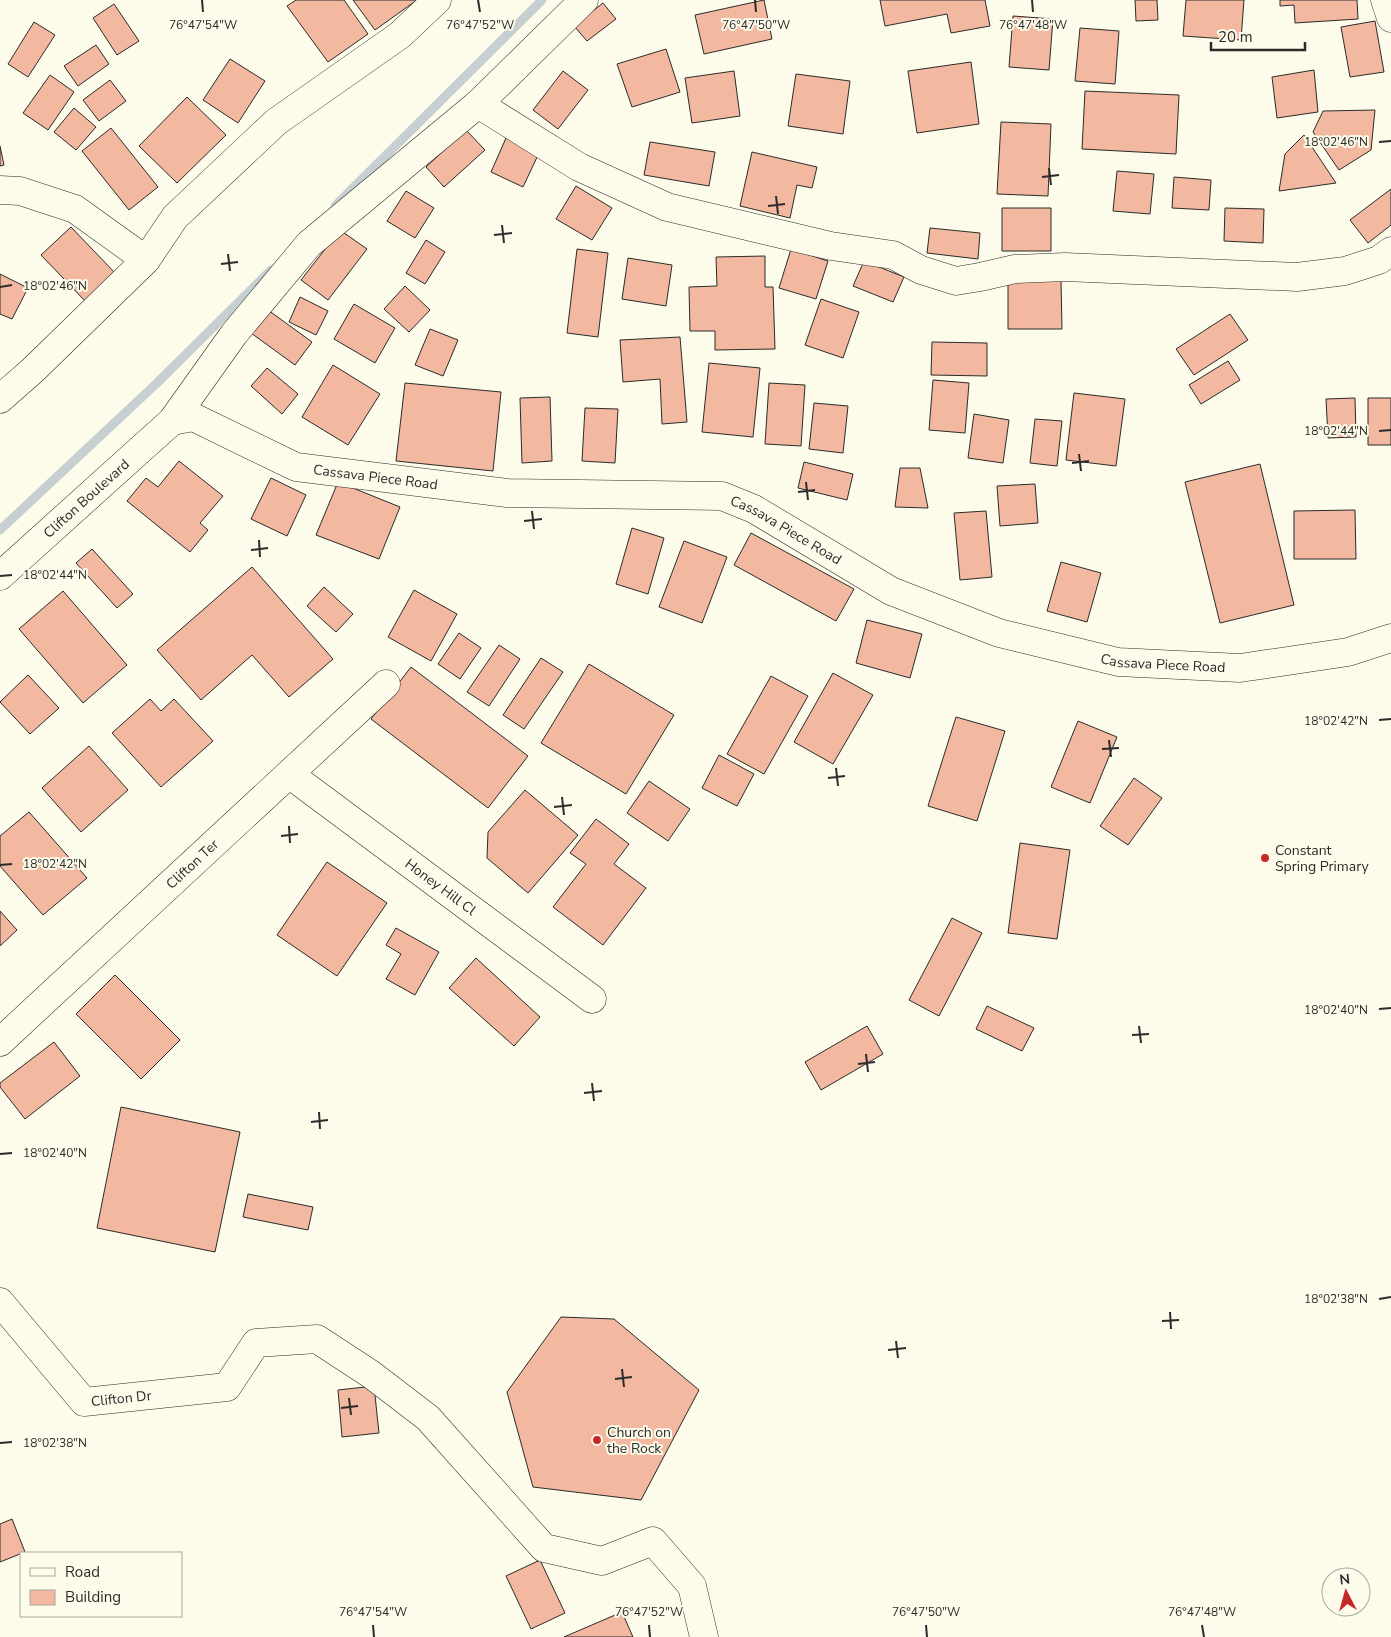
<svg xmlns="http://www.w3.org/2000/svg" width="1391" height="1637" font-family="'Nunito Sans',sans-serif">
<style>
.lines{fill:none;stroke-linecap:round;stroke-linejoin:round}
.stream{stroke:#c7d0d0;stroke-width:9}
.building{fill:#f2b8a0;stroke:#2b2b2b}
.minor-casing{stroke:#2b2b2b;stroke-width:29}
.minor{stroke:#fdfbea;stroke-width:28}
.ticks{fill:none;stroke:#2b2b2b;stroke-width:2}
.poi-dot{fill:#c62828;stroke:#fdfbea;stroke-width:2}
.labels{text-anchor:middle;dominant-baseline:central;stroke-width:4;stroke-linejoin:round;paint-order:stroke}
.street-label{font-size:14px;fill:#2b2b2b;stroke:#fdfbea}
.poi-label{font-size:14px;fill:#2b2b2b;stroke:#fdfbea;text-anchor:start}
.ticks-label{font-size:12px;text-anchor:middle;fill:#2b2b2b;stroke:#fdfbea;stroke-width:4;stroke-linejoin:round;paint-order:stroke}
</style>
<rect width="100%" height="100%" fill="#fdfbea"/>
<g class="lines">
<path class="stream" d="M 335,206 L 542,0
M 0,530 L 157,383 L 271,270"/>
</g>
<path class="building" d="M 296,0 L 344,0 L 368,34 L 328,62 L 287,6 Z
M 353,0 L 417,0 L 375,30 Z
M 764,0 L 772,39 L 704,54 L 695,15 Z
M 880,0 L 985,0 L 990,26 L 951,33 L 947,14 L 885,26 Z
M 1135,0 L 1157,0 L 1158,20 L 1136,21 Z
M 1186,0 L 1244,0 L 1241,40 L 1183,36 Z
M 1280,0 L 1357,0 L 1358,19 L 1295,23 L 1294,5 L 1280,6 Z
M 603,3 L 616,19 L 587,41 L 574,26 Z
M 114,4 L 139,41 L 117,55 L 93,18 Z
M 1013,16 L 1053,19 L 1049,70 L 1009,67 Z
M 1375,21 L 1384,72 L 1350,77 L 1341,27 Z
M 34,22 L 55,35 L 28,77 L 8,64 Z
M 1080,28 L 1119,31 L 1115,84 L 1075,81 Z
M 96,45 L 109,64 L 78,86 L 64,66 Z
M 666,49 L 680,92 L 632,107 L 617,64 Z
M 230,59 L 265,81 L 238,123 L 203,100 Z
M 971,62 L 979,124 L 917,133 L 908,71 Z
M 1314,70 L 1318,112 L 1277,118 L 1272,77 Z
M 563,71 L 588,90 L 558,129 L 533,110 Z
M 734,71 L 740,116 L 692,123 L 685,78 Z
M 796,74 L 850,81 L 843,134 L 788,126 Z
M 50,75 L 74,92 L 48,130 L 23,113 Z
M 110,80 L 126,101 L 99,121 L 83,100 Z
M 1085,91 L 1179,95 L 1176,154 L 1082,149 Z
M 187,97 L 226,135 L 177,183 L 139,146 Z
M 74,108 L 96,127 L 76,150 L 54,132 Z
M 1375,110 L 1371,150 L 1339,170 L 1313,132 L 1323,111 Z
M 1001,122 L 1051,124 L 1048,196 L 997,194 Z
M 111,128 L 158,187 L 129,210 L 82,151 Z
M 466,130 L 485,150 L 444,187 L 426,167 Z
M 1304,135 L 1336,183 L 1279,191 L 1285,154 Z
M 506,138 L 539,153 L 523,187 L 491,172 Z
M 650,142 L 715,152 L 709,186 L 644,175 Z
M 0,146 L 4,165 L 0,166 Z
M 752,152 L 817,167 L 812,188 L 797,185 L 790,218 L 740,206 Z
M 1117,171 L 1154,174 L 1150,214 L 1113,211 Z
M 1174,177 L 1211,180 L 1209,210 L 1172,208 Z
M 576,186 L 612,208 L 592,240 L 556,219 Z
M 1391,189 L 1391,225 L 1368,243 L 1350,220 Z
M 406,191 L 434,208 L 415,238 L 387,221 Z
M 1002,208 L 1051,208 L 1051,251 L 1002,251 Z
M 1225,208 L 1264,209 L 1263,243 L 1224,241 Z
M 71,227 L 116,274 L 86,302 L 41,255 Z
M 930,228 L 980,233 L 978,259 L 927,253 Z
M 340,230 L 367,249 L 328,300 L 301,280 Z
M 426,240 L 445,252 L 425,284 L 406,273 Z
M 577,249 L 608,253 L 598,337 L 567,333 Z
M 791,249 L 828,261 L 816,299 L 779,288 Z
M 765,256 L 765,287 L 773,287 L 775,349 L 715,350 L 715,331 L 690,331 L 689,287 L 717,286 L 716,257 Z
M 628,258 L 672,265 L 666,306 L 622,299 Z
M 864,261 L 904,277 L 893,302 L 853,286 Z
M 0,274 L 28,288 L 12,319 L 0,314 Z
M 1061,280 L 1062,329 L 1008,329 L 1008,281 Z
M 405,286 L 430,310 L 409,332 L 384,309 Z
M 300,297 L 328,311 L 316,335 L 289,322 Z
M 821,299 L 859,312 L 843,358 L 805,345 Z
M 354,304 L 395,328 L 375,363 L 334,339 Z
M 268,310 L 312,342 L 295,365 L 251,333 Z
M 1230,314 L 1248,340 L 1194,375 L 1176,349 Z
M 430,329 L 458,340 L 443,376 L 415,365 Z
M 680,337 L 687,422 L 662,424 L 660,379 L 623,382 L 620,340 Z
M 932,342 L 987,343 L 987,376 L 931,375 Z
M 1228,361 L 1240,380 L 1201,404 L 1189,385 Z
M 709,363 L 760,368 L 753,437 L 702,432 Z
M 333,365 L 380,394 L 348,445 L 302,417 Z
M 267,368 L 298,394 L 282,414 L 251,386 Z
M 933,380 L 969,383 L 965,433 L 929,430 Z
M 405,383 L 501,392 L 493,471 L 396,461 Z
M 769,383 L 805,385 L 801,446 L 765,444 Z
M 1074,393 L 1125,399 L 1116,466 L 1066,460 Z
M 550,397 L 552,461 L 522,463 L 520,398 Z
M 1355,398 L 1356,437 L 1328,438 L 1326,399 Z
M 1368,398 L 1391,398 L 1391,445 L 1368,445 Z
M 814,403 L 848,406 L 843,453 L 809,449 Z
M 585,408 L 618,409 L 615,463 L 582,461 Z
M 974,414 L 1009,420 L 1003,463 L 968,458 Z
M 1035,419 L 1062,421 L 1057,466 L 1030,463 Z
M 179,461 L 223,496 L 200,523 L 208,530 L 190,552 L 127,501 L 146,478 L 158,487 Z
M 804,462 L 853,474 L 847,500 L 798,488 Z
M 1260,464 L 1294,605 L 1220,623 L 1185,482 Z
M 900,468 L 920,468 L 928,508 L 895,507 Z
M 271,478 L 306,495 L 287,536 L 251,519 Z
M 338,482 L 400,507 L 379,559 L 316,535 Z
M 1035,484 L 1038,523 L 1000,526 L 997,486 Z
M 1355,510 L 1356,559 L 1294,559 L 1294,511 Z
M 986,511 L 992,577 L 960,580 L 954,513 Z
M 632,528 L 664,538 L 648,594 L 616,584 Z
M 751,533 L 854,589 L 836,621 L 734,565 Z
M 684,541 L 727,557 L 702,623 L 659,607 Z
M 92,549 L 133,594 L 117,608 L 76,563 Z
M 1061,562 L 1101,573 L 1087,622 L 1047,611 Z
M 252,567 L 333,659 L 289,697 L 252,655 L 201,700 L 157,650 Z
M 324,587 L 353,614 L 336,632 L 307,606 Z
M 414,590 L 457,614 L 431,661 L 388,637 Z
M 63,591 L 127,665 L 83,703 L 19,629 Z
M 867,620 L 922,634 L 910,678 L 856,663 Z
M 459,633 L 481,648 L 460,679 L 438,664 Z
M 499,645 L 520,659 L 489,706 L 467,692 Z
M 541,658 L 563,672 L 524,729 L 503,715 Z
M 589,664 L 674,715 L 626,794 L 541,743 Z
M 411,667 L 528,756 L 488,808 L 371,719 Z
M 833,673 L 873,695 L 833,764 L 794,742 Z
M 28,675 L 59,708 L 30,734 L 0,702 Z
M 771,676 L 808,696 L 764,774 L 727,754 Z
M 150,699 L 161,711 L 174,699 L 213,741 L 161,787 L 112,733 Z
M 956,717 L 1005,731 L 977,821 L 928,806 Z
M 1078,721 L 1117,737 L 1090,803 L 1051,787 Z
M 89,746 L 128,790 L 81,832 L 42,788 Z
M 719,755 L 754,774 L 737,806 L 702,788 Z
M 1134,778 L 1162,798 L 1128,845 L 1100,826 Z
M 649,781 L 690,809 L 668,841 L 627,813 Z
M 525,790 L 578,835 L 528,893 L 487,858 L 488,832 Z
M 29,812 L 87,878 L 43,915 L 0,866 L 0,836 Z
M 596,819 L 629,844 L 614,864 L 646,888 L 603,945 L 553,907 L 586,864 L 570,853 Z
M 1020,843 L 1070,850 L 1057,939 L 1008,933 Z
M 327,862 L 387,903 L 337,976 L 277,935 Z
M 0,911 L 17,930 L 0,946 Z
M 952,918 L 982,933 L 939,1016 L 909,1000 Z
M 396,928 L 439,952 L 415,995 L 386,979 L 401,954 L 386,945 Z
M 476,958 L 540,1017 L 514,1046 L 449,988 Z
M 115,975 L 180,1040 L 141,1079 L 76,1014 Z
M 987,1006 L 1034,1028 L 1022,1051 L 976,1029 Z
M 867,1026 L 883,1054 L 821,1090 L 805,1062 Z
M 54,1042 L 80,1076 L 25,1119 L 0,1087 L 0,1083 Z
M 121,1107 L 240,1132 L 215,1252 L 97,1228 Z
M 248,1194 L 313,1207 L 308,1230 L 243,1217 Z
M 561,1317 L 614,1319 L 699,1390 L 641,1500 L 533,1487 L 507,1392 Z
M 374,1386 L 379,1433 L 342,1437 L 338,1390 Z
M 12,1519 L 25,1552 L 0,1562 L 0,1524 Z
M 540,1560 L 565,1613 L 531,1629 L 506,1576 Z
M 622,1612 L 633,1637 L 564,1637 Z"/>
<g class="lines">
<g class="minor-casing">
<g id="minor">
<path d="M 1385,0 L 1391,18"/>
<path d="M 478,104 L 579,167 L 667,207 L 831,246 L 893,255 L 921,270 L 956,281 L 980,277 L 1015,269 L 1065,267 L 1297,277 L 1345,271 L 1379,260 L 1391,251"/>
<path d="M 0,190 L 20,191 L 75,209 L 146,260"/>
<path d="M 0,399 L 33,370 L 146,260 L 175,217 L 276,122 L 400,35 L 437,0"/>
<path id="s1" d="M 172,421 L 193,417 L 296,467 L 507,493 L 722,496 L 754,509 L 891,591 L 999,633 L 1118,662 L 1240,668 L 1348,652 L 1391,638"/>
<path id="s2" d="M 0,576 L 172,421 L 234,334 L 309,244 L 478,104 L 584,0"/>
<path id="s3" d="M 289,774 L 592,999"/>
<path id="s4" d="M 0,1042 L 386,684"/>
<path id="s5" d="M 0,1302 L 84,1402 L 227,1387 L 256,1343 L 317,1339 L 372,1375 L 428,1418 L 544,1548 L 602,1561 L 653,1541 L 692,1586 L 704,1637"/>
</g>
</g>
<use href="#minor" class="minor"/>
</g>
<path class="ticks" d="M 202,0 L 203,12M 478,0 L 480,12M 755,0 L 756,12M 1032,0 L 1033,12M 1379,142 L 1391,141M 1049,168 L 1051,185M 1042,177 L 1059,175M 776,196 L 778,214M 768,206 L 785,204M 502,225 L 504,243M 494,235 L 512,233M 228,254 L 230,271M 221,264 L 238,262M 0,287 L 12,285M 1379,431 L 1391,430M 1079,454 L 1081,471M 1072,463 L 1089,461M 806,482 L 808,500M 798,492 L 815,490M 532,511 L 534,529M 524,521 L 542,519M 259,540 L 260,557M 251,550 L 268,548M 0,576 L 12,575M 1379,720 L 1391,719M 1109,740 L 1111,757M 1102,749 L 1119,748M 836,768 L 838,786M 828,778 L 845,776M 562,797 L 564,815M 554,807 L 572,805M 289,826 L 290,843M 281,836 L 298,834M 0,865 L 12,864M 1379,1009 L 1391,1008M 1139,1026 L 1141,1043M 1132,1035 L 1149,1034M 866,1054 L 868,1072M 858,1064 L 875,1062M 592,1083 L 594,1101M 584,1093 L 602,1091M 319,1112 L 320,1129M 311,1122 L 328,1120M 0,1154 L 12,1153M 1379,1299 L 1391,1297M 1170,1312 L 1171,1329M 1162,1321 L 1179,1320M 896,1341 L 898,1358M 888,1350 L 906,1348M 622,1369 L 624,1387M 615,1379 L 632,1377M 349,1398 L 351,1415M 341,1408 L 358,1406M 0,1443 L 12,1442M 373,1625 L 374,1637M 649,1625 L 650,1637M 926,1625 L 927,1637M 1202,1625 L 1204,1637"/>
<g class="poi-dot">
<circle cx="1265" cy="858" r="5"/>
<circle cx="597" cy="1440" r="5"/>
</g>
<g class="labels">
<g class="street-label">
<text stroke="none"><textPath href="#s1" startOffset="216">Cassava Piece Road</textPath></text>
<text stroke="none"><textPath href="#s2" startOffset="116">Clifton Boulevard</textPath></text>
<text stroke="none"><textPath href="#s1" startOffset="636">Cassava Piece Road</textPath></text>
<text stroke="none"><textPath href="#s1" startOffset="1041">Cassava Piece Road</textPath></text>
<text stroke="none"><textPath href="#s4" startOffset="262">Clifton Ter</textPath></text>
<text stroke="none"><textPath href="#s3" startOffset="189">Honey Hill Cl</textPath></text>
<text stroke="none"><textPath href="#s5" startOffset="168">Clifton Dr</textPath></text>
</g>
<g class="poi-label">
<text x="1275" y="850">Constant<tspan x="1275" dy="16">Spring Primary</tspan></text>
<text x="607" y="1432">Church on<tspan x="607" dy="16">the Rock</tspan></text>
</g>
</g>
<g class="ticks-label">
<text x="203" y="29">76°47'54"W</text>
<text x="480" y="29">76°47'52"W</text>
<text x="756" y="29">76°47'50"W</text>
<text x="1033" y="29">76°47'48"W</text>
<text x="1336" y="146">18°02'46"N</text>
<text x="55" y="290">18°02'46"N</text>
<text x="1336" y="435">18°02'44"N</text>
<text x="55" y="579">18°02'44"N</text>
<text x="1336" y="725">18°02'42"N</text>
<text x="55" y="868">18°02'42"N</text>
<text x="1336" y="1014">18°02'40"N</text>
<text x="55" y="1157">18°02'40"N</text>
<text x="1336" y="1303">18°02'38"N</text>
<text x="55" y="1447">18°02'38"N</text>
<text x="373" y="1616">76°47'54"W</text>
<text x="649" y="1616">76°47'52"W</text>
<text x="926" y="1616">76°47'50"W</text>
<text x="1202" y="1616">76°47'48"W</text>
</g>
<rect x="20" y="1552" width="162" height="65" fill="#fdfbea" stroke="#a9a89e"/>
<rect x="30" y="1568" width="25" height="8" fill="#fdfbea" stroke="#a9a89e"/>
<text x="65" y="1577" font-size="15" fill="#2b2b2b">Road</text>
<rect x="30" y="1590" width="25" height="15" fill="#f2b8a0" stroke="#a9a89e"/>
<text x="65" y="1602" font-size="15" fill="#2b2b2b">Building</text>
<g transform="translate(1346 1592) rotate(354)"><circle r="24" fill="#fdfbea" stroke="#a9a89e"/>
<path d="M0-4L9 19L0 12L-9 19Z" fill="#c62828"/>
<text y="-8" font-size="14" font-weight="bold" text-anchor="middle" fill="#2b2b2b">N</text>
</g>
<path d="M1211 42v8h94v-8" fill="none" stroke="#2b2b2b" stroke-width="2.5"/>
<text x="1218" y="42" font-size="15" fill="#2b2b2b" stroke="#fdfbea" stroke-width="4" paint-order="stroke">20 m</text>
</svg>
